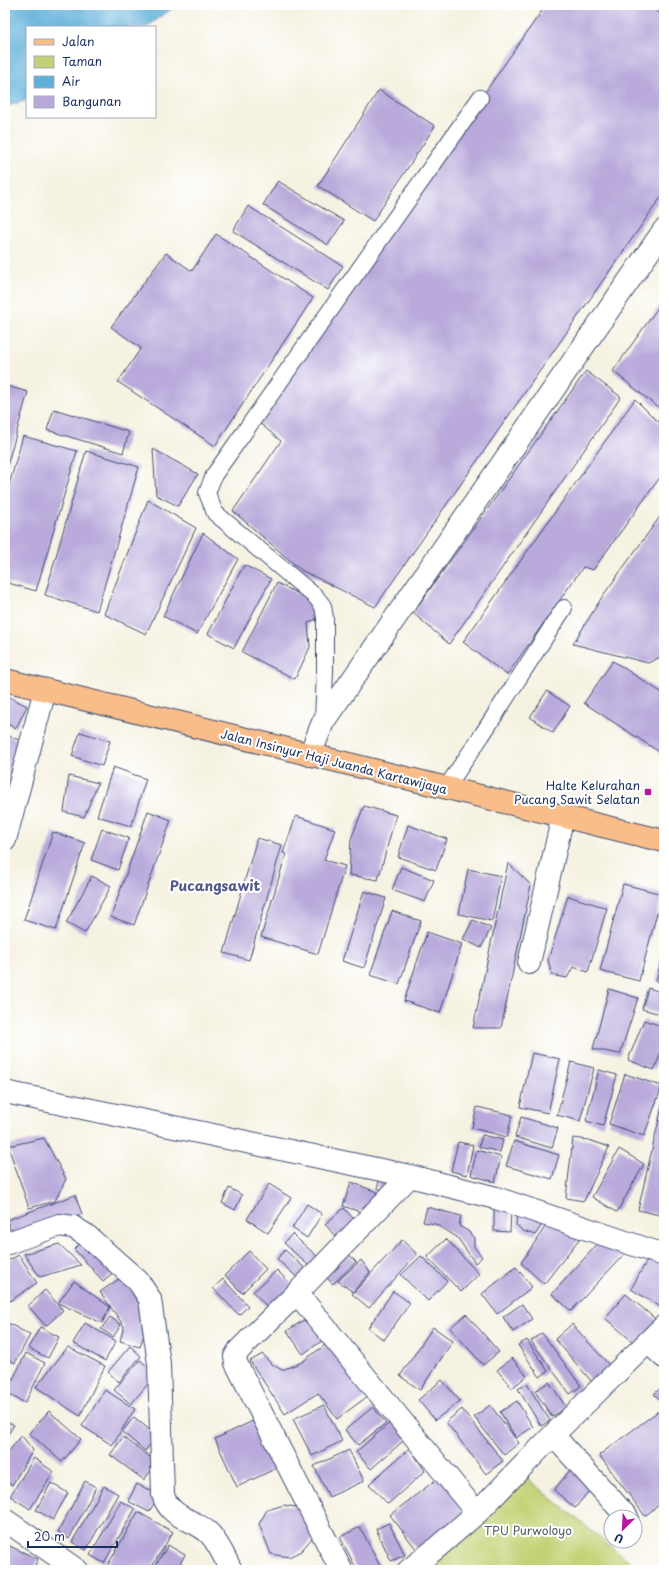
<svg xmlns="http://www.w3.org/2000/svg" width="669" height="1575" font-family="'Playpen Sans',sans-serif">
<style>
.green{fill:#c2d173;stroke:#6e8068}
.water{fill:#5eb0d9;stroke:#3c709c}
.building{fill:#b9aadb}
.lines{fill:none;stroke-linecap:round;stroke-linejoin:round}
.lane-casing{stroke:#3c4c72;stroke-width:18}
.street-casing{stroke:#3c4c72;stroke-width:24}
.primary-casing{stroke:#3c4c72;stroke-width:24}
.lane{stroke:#fff;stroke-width:16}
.street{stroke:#fff;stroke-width:22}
.primary{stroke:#f9bd89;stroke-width:22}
.poi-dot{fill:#b5179e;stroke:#fff;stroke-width:1.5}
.labels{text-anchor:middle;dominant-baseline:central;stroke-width:4;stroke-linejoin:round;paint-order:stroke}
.street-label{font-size:12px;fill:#1b2f5e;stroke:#fff}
.poi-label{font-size:12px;fill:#1b2f5e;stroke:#fff;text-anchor:end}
.park-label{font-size:12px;fill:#4d6064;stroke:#fff}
.quarter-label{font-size:14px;font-weight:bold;fill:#525a8a;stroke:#fff}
</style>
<rect width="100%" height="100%" fill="#fff"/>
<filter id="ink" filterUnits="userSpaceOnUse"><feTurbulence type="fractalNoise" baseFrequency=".025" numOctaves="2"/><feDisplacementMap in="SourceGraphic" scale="8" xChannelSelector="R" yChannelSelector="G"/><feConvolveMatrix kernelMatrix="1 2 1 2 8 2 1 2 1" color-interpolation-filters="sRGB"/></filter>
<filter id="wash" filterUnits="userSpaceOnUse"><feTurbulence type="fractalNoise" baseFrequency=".012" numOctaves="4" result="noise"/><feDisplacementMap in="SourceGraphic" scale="16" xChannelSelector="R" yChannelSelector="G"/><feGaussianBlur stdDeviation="0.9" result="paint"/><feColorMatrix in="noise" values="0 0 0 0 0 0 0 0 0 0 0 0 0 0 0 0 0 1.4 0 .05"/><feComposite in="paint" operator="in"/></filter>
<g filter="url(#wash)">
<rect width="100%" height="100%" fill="#f6f2e2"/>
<path class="green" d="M 526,1477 L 639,1570 L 428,1570 Z"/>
<path class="water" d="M 5,5 L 177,5 L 147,27 L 27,27 L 27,100 L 5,107 Z"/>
<g id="blocks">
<path class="building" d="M 546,5 L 648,5 L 664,16 L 664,193 L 375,607 L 301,570 L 233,511 L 281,441 L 256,420 Z
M 379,90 L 435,126 L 373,221 L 318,186 Z
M 278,181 L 344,221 L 328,245 L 263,205 Z
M 248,206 L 343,266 L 328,290 L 233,231 Z
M 216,234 L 313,298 L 215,446 L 118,382 L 141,348 L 111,327 L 166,253 L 192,271 Z
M 664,299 L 664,410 L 655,405 L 613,371 Z
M 586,371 L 621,397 L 449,644 L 413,613 Z
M 7,386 L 28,392 L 5,473 L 5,394 Z
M 635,399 L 655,419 L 664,425 L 664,472 L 593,570 L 583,567 L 507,675 L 463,642 Z
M 54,409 L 129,432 L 123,453 L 47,430 Z
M 23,436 L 77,451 L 36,591 L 5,582 L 5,499 Z
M 153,449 L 198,474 L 178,506 L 156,495 Z
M 86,451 L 139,467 L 97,611 L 45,595 Z
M 148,500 L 196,528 L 146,634 L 104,614 Z
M 664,511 L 664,655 L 648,663 L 573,644 L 602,597 Z
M 203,533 L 238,559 L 197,634 L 163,616 Z
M 244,565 L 271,579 L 234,648 L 208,634 Z
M 277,583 L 315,602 L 318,618 L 308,623 L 310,647 L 295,679 L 242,652 Z
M 613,661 L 664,694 L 664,755 L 584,703 Z
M 547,691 L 570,706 L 553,733 L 530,717 Z
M 5,695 L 27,706 L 16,728 L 5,723 Z
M 80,732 L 110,741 L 102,766 L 72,756 Z
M 5,734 L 28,744 L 5,818 Z
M 113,767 L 146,779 L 131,826 L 97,816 Z
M 69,776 L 98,783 L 84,817 L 64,812 Z
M 364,806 L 396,815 L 378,880 L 349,875 L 351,839 Z
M 148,811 L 171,820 L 134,925 L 111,917 Z
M 296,816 L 335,829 L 324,860 L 345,866 L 318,954 L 261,937 L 286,854 L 283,853 Z
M 408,825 L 447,839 L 436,870 L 398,857 Z
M 102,829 L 129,838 L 118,870 L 91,860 Z
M 53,832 L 85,843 L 56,930 L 24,920 Z
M 257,838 L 282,845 L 249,960 L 224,953 Z
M 508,863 L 531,885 L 501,1028 L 473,1028 Z
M 401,867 L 434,880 L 425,902 L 392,890 Z
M 468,869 L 501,876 L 492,921 L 459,914 Z
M 92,876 L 111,886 L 85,933 L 66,923 Z
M 623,884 L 662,894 L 639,981 L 600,971 Z
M 364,891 L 386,898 L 364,968 L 342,961 Z
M 568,896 L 607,908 L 588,972 L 573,967 L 567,978 L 552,975 L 548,960 Z
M 392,911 L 421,921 L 399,984 L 370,975 Z
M 473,920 L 491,928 L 481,948 L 463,939 Z
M 427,932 L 462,944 L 440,1013 L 404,1001 Z
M 663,953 L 664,953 L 664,983 L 656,981 Z
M 648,988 L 664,993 L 664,1015 L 642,1009 Z
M 609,989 L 638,998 L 620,1054 L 593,1049 Z
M 644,1020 L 664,1027 L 664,1045 L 654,1070 L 628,1060 Z
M 532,1053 L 560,1059 L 548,1113 L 520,1107 Z
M 571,1062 L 594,1068 L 580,1121 L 557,1115 Z
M 599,1070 L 617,1075 L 603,1126 L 586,1121 Z
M 625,1074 L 662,1086 L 644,1136 L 609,1124 Z
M 663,1102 L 664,1102 L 664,1216 L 638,1210 Z
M 477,1107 L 512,1115 L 507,1137 L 472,1128 Z
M 521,1117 L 558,1128 L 552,1148 L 515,1137 Z
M 482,1135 L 503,1140 L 500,1152 L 479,1147 Z
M 44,1138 L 66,1179 L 55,1201 L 29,1208 L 8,1146 Z
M 573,1138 L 589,1140 L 609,1147 L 584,1201 L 566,1198 Z
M 514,1141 L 559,1155 L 552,1179 L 506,1166 Z
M 458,1142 L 473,1145 L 467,1175 L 451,1171 Z
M 619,1149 L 644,1164 L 617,1212 L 592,1197 Z
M 477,1150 L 501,1157 L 495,1182 L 471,1175 Z
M 382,1172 L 397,1177 L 392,1192 L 377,1188 Z
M 351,1182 L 377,1192 L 369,1215 L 343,1206 Z
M 269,1184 L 291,1198 L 268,1233 L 247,1219 Z
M 229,1188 L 242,1195 L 235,1210 L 222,1203 Z
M 75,1195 L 82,1214 L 14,1239 L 7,1220 Z
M 307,1204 L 322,1214 L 307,1238 L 292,1228 Z
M 427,1207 L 461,1216 L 459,1226 L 468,1231 L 474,1238 L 474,1247 L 482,1257 L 475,1263 L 457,1237 L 435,1224 L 423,1222 Z
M 494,1207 L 511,1208 L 510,1232 L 494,1231 Z
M 344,1208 L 358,1224 L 339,1241 L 325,1224 Z
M 517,1212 L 545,1220 L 535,1235 L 523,1231 L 516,1225 Z
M 549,1221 L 584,1233 L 544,1284 L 521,1263 Z
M 292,1234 L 318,1257 L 310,1267 L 284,1243 Z
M 86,1238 L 116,1270 L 103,1281 L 74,1249 Z
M 446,1239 L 479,1274 L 461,1292 L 427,1257 Z
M 602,1239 L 629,1249 L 571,1311 L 552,1294 Z
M 402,1240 L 417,1254 L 369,1308 L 352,1294 Z
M 59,1244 L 81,1265 L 40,1277 L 24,1254 Z
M 343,1248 L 356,1262 L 333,1284 L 320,1271 Z
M 285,1250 L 310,1273 L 301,1281 L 277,1259 Z
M 249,1251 L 266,1269 L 242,1293 L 225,1275 Z
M 19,1255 L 37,1283 L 10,1301 L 5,1293 L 5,1262 Z
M 650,1255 L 664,1265 L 664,1309 L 631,1289 Z
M 421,1256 L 447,1281 L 428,1301 L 401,1275 Z
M 361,1260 L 370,1272 L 353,1292 L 338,1281 Z
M 516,1267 L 532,1287 L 497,1314 L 482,1294 Z
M 277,1270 L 295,1289 L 271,1311 L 253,1292 Z
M 119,1279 L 148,1304 L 146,1328 L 140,1347 L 120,1341 L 124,1326 L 100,1292 Z
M 223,1279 L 248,1306 L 239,1315 L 213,1288 Z
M 74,1281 L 110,1307 L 102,1323 L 58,1303 Z
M 45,1290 L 63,1310 L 46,1326 L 28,1306 Z
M 393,1291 L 410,1303 L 384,1340 L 368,1328 Z
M 626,1294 L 660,1323 L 639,1347 L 605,1318 Z
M 522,1304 L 532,1319 L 513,1332 L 503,1317 Z
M 466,1314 L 499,1352 L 483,1365 L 450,1328 Z
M 311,1315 L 326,1338 L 303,1354 L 287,1331 Z
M 110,1317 L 121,1325 L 113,1337 L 101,1329 Z
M 8,1323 L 30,1335 L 15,1363 L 5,1357 L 5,1329 Z
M 85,1323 L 116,1341 L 105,1361 L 73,1343 Z
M 572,1324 L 611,1367 L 593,1383 L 555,1339 Z
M 40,1327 L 59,1337 L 48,1358 L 28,1348 Z
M 433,1327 L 453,1341 L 420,1390 L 400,1376 Z
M 542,1333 L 581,1386 L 570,1394 L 531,1341 Z
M 333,1339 L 372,1393 L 337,1419 L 318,1393 L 285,1414 L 250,1361 L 263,1354 L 270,1363 L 282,1370 L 302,1362 Z
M 527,1340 L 548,1371 L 540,1377 L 518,1345 Z
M 130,1346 L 141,1356 L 119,1382 L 108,1372 Z
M 68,1347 L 105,1366 L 80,1416 L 36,1387 Z
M 26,1353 L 45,1363 L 25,1403 L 6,1393 Z
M 512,1358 L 527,1376 L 512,1388 L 497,1370 Z
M 140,1360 L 156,1374 L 131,1404 L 114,1390 Z
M 442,1380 L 460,1401 L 435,1420 L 418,1400 Z
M 549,1382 L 566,1407 L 552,1417 L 535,1391 Z
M 527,1384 L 550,1421 L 541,1426 L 518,1389 Z
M 664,1385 L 664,1404 L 654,1394 Z
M 105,1390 L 135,1409 L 112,1445 L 82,1426 Z
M 517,1401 L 533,1427 L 516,1438 L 500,1412 Z
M 324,1405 L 342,1441 L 312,1456 L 293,1419 Z
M 490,1405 L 519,1443 L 504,1455 L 474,1417 Z
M 373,1407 L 386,1423 L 358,1445 L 345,1430 Z
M 664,1407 L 664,1501 L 645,1516 L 599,1455 Z
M 462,1409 L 503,1461 L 486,1474 L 446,1422 Z
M 49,1411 L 81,1439 L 62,1462 L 29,1433 Z
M 134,1417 L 157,1436 L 145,1451 L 122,1432 Z
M 395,1418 L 410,1435 L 371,1469 L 356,1452 Z
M 257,1419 L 279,1467 L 237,1487 L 215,1439 Z
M 5,1421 L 14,1425 L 5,1439 Z
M 21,1435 L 33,1450 L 12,1485 L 5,1481 L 5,1457 Z
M 123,1437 L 157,1462 L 144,1480 L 110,1455 Z
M 410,1448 L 425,1471 L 388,1504 L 369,1484 Z
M 349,1450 L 364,1481 L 329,1497 L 314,1466 Z
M 34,1458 L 54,1472 L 30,1509 L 10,1496 Z
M 571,1469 L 592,1487 L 575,1508 L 554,1490 Z
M 442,1475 L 469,1509 L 417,1550 L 390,1515 Z
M 85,1481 L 96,1487 L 69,1539 L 58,1532 Z
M 51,1483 L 68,1493 L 53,1520 L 36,1510 Z
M 137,1484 L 159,1495 L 149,1512 L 128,1501 Z
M 104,1486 L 118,1494 L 86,1550 L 72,1542 Z
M 121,1501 L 135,1509 L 104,1563 L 90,1555 Z
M 284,1505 L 301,1508 L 313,1537 L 301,1551 L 289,1557 L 271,1554 L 259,1524 L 267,1510 Z
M 138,1512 L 173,1532 L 150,1570 L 109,1570 L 106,1568 Z
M 389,1523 L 405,1555 L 391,1561 L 376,1529 Z
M 360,1527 L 382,1570 L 357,1570 L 340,1537 Z
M 5,1544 L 38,1559 L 33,1570 L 5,1570 Z
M 168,1545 L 185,1555 L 176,1570 L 153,1570 Z"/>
</g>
</g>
<g filter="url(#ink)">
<use href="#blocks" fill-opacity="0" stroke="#3c4c72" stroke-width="1"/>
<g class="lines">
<g class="lane-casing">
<path id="lane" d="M 323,722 L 325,670 L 325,618 L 323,606 L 316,597 L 215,513 L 207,493 L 214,475 L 480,98
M 446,788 L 482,735 L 564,608"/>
</g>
<g class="street-casing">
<path id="street" d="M 310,755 L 323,722 L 664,230
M 5,840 L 45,690
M 529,963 L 563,816
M 5,1092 L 410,1176 L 496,1198 L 664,1255
M 5,1244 L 59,1225 L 73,1227 L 86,1235 L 138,1281 L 150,1299 L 159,1364 L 163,1495 C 171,1520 194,1518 210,1534 C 219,1544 225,1558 231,1570
M 297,1293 L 410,1176
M 648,1342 L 664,1357
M 553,1435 L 627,1517
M 5,1520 L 77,1570
M 341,1570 L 236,1363 L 235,1357 L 239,1350 L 297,1293 L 477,1513
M 409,1570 L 434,1550 L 477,1513 L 553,1435 L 664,1326"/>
</g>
<g class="primary-casing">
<path id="primary" d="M 5,680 L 664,841"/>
</g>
<use href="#lane" class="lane"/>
<use href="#street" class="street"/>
<use href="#primary" class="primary"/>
</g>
</g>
<rect class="poi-dot" x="644" y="788" width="8" height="8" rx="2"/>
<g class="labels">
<g class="street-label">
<text transform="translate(334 761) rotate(14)">Jalan Insinyur Haji Juanda Kartawijaya</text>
</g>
<g class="poi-label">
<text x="640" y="785">Halte Kelurahan<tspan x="640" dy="14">Pucang Sawit Selatan</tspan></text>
</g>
<g class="park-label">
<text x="528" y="1530">TPU Purwoloyo</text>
</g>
<g class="quarter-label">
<text x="215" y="885">Pucangsawit</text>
</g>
</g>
<rect width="669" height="1575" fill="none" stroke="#fff" stroke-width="20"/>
<rect x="26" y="26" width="130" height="92" fill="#ffffff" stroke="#a4acbf"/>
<rect x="34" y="39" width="20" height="6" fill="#f9bd89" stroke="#a4acbf"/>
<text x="62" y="46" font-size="12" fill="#1b2f5e">Jalan</text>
<rect x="34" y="56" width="20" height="12" fill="#c2d173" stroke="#a4acbf"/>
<text x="62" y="66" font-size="12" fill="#1b2f5e">Taman</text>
<rect x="34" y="76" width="20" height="12" fill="#5eb0d9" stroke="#a4acbf"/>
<text x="62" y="86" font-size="12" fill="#1b2f5e">Air</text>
<rect x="34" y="96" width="20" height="12" fill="#b9aadb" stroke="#a4acbf"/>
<text x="62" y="106" font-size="12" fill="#1b2f5e">Bangunan</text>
<g transform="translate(623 1529) rotate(204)"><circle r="19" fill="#ffffff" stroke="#a4acbf"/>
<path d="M0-3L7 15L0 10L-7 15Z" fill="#b5179e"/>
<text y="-6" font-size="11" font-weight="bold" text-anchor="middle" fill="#1b2f5e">U</text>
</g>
<path d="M28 1541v6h89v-6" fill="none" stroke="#1b2f5e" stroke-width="2"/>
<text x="34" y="1541" font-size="12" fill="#1b2f5e" stroke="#ffffff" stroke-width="3" paint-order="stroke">20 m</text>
</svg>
